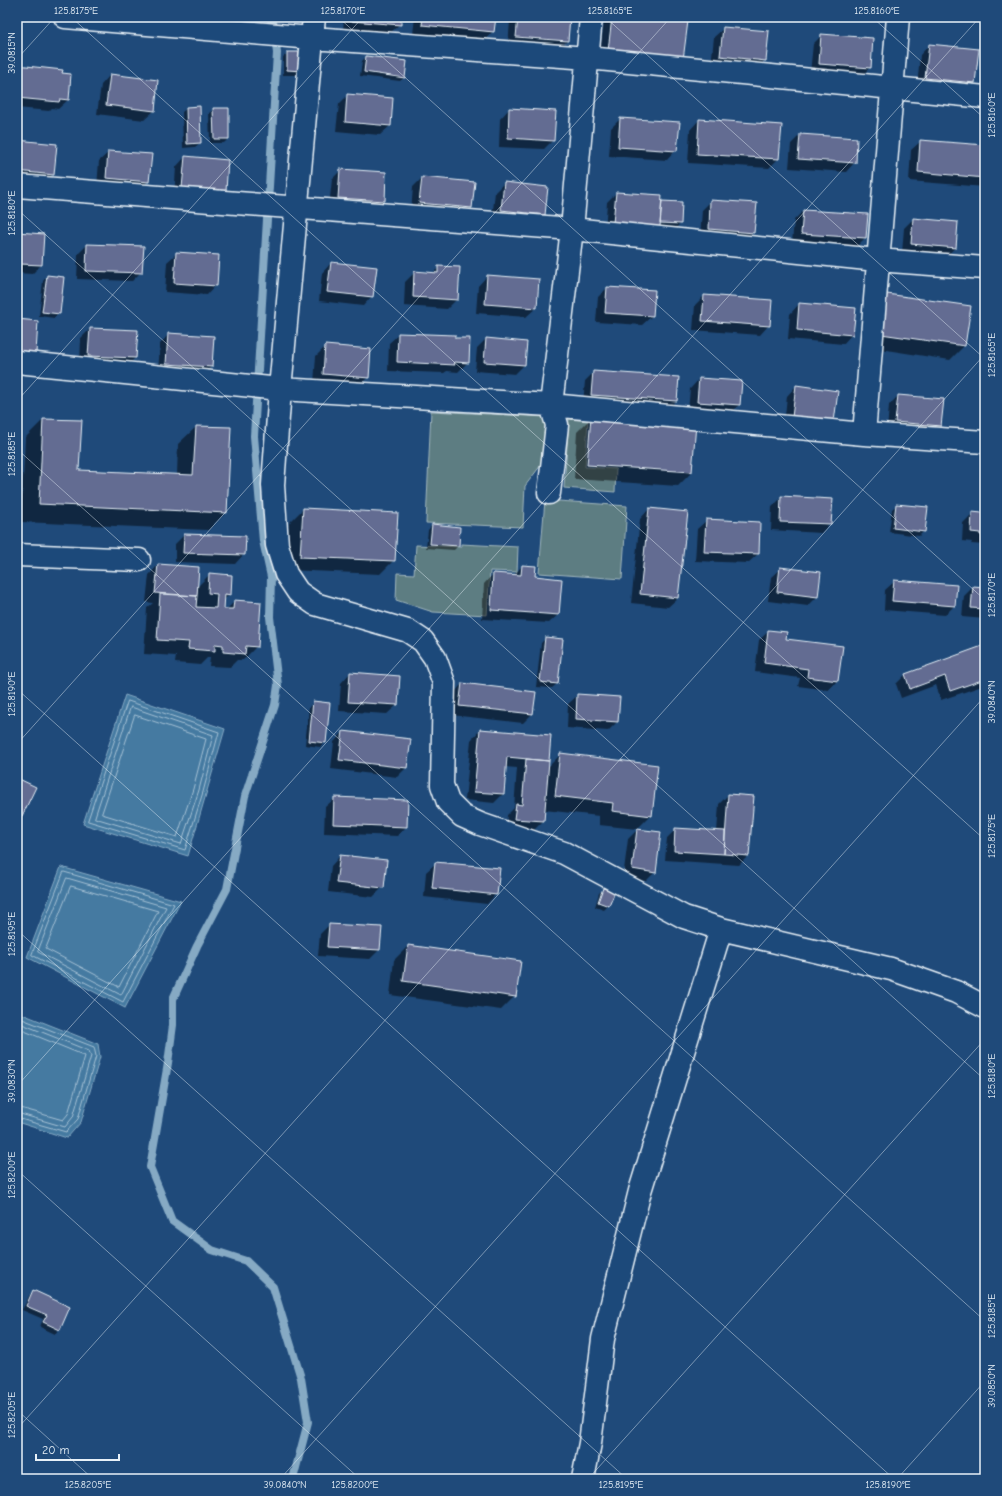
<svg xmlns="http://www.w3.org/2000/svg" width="1002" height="1496" font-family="'Comic Neue',sans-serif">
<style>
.green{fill:#5d7d82;stroke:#a2b7bd}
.water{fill:#447aa1;stroke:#86aac4}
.shadow{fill:#0007}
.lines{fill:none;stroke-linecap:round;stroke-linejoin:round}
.shore{stroke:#a6c1d5;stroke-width:1}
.stream{stroke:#86aac4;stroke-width:8}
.building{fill:#636c92;stroke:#e8f1f8}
.minor-casing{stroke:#e8f1f8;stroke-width:25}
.minor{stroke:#1f4a7a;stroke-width:22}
.ticks{fill:none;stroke:#e8f1f8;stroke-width:1;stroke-opacity:0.45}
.neatline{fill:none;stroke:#e8f1f8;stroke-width:1.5}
.ticks-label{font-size:10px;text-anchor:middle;fill:#e8f1f8}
</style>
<rect width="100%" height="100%" fill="#1f4a7a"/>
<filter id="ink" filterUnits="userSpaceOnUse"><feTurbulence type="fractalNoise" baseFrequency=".025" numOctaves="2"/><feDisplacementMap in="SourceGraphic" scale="8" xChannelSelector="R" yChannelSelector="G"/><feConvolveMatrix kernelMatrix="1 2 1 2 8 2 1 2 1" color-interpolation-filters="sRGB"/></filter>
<g filter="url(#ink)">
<path class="green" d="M 431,411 L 546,417 L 544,461 L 525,486 L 523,527 L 426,523 Z
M 569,419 L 588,421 L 585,467 L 616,469 L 615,492 L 564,488 Z
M 545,500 L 627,506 L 622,579 L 539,573 Z
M 461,544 L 518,547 L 517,572 L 490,571 L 487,615 L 433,612 L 396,600 L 397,573 L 414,574 L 416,545 L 461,547 Z"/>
<path class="water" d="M 125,695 L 225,729 L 188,856 L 83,824 Z
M 61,867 L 181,901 L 125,1008 L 27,957 Z
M 17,1012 L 98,1044 L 100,1057 L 81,1122 L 67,1138 L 17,1122 Z"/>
<path class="shadow" d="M 344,17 L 400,17 L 400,24 L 390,33 L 343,30 Z
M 415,17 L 495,17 L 493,31 L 484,41 L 413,34 Z
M 514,17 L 569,17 L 567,41 L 558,50 L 508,46 L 510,21 Z
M 609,17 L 648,17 L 599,60 L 604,22 Z
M 724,28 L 765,60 L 756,70 L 711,65 L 714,37 Z
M 822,35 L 870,67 L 861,77 L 810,73 L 813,44 Z
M 929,45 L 974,83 L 965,92 L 917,87 L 920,55 Z
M 288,53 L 301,71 L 296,75 L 283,75 L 283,57 Z
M 366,57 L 405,77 L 400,81 L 360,76 L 362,61 Z
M 17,66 L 61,74 L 68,100 L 58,109 L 52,108 L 49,111 L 17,108 Z
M 110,75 L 154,111 L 144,120 L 97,114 L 101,85 Z
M 348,95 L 390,126 L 380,135 L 336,131 L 339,104 Z
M 187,108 L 200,143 L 195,147 L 183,148 L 182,112 Z
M 214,109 L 228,139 L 224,143 L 210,143 L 209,113 Z
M 509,109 L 553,140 L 544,149 L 499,147 L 500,119 Z
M 620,119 L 676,150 L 667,160 L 609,156 L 611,128 Z
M 699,120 L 781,126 L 778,159 L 769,168 L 688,163 L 690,130 Z
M 800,135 L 855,162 L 846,172 L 789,168 L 791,144 Z
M 17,141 L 53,174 L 44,183 L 17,181 Z
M 921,141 L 985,146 L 985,187 L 909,181 L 911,150 Z
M 109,152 L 148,181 L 139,191 L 97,187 L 99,161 Z
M 185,157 L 225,191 L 216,200 L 174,197 L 176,167 Z
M 341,170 L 384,201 L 375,210 L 329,207 L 332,179 Z
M 422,178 L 471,208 L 462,217 L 411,212 L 413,187 Z
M 504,183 L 544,214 L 534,224 L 492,219 L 495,192 Z
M 616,193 L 661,202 L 681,203 L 680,224 L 676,228 L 659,227 L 605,232 L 607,202 Z
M 711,201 L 753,232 L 744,241 L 700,238 L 702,210 Z
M 803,211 L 867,215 L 865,238 L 856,247 L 792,243 L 794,220 Z
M 913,219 L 955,248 L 945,257 L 902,253 L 904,228 Z
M 17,233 L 41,265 L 32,274 L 17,273 Z
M 87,245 L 141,272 L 132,281 L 77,279 L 78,254 Z
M 177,253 L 216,285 L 207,295 L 165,292 L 167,262 Z
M 331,263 L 372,296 L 363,306 L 319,301 L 322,273 Z
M 439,267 L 457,299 L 447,309 L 404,306 L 405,282 L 415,272 L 433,273 Z
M 47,276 L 59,313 L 54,318 L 39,316 L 43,281 Z
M 487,276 L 536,308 L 526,317 L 476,313 L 478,286 Z
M 607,288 L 652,316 L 642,325 L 596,322 L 598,297 Z
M 887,295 L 970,307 L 964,346 L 950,360 L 867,347 L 873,309 Z
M 704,296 L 769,325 L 760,335 L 693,330 L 695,305 Z
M 799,304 L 852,334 L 843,344 L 788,339 L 790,314 Z
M 90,329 L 135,358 L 126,367 L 80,365 L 81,338 Z
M 169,334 L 211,367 L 201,376 L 158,373 L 160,344 Z
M 399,334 L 454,339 L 468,362 L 458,372 L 447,371 L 444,373 L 388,371 L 389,343 Z
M 486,339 L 524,365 L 515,374 L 475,371 L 477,348 Z
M 326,346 L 368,377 L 358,387 L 314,383 L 316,356 Z
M 594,372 L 676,401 L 667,410 L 583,404 L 585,381 Z
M 699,379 L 739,405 L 730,414 L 688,411 L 690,389 Z
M 796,386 L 837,392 L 784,426 L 787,396 Z
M 898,396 L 940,426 L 931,435 L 887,431 L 889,405 Z
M 985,410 L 985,440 L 980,439 L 983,413 Z
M 591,418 L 692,472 L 678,486 L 574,479 L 577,432 Z
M 43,420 L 78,471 L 177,475 L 178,444 L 196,427 L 226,512 L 208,530 L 21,522 L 25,438 Z
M 782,497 L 830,523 L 821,533 L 771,530 L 772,507 Z
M 897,505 L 924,531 L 919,536 L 889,532 L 892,509 Z
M 303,509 L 394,560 L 380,574 L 287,570 L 289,523 Z
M 649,509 L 678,598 L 668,607 L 631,603 L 640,519 Z
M 983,511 L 985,511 L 985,545 L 971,544 L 972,542 L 962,541 L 963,523 L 973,513 L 980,514 Z
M 707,520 L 759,523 L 758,554 L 748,563 L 695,561 L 697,529 Z
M 432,525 L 458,546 L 454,550 L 426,548 L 428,530 Z
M 184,535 L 244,554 L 235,564 L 175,562 L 175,544 Z
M 158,565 L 197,587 L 210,574 L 230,594 L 223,601 L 223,610 L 226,610 L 234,602 L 257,646 L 243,660 L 237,660 L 230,667 L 209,666 L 210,658 L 207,658 L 200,665 L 175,663 L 176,656 L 144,654 L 147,608 L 153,603 L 146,602 L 149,575 Z
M 522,566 L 534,577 L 559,614 L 549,623 L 482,619 L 484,584 L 493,574 L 513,576 Z
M 781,568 L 817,597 L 808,606 L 768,601 L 771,577 Z
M 895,581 L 954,606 L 945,615 L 884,610 L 885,590 Z
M 973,587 L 985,588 L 985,619 L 962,617 L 964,596 Z
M 769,631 L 785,640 L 837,681 L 828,690 L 798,686 L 800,678 L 755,672 L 759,640 Z
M 546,638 L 557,684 L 552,688 L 536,687 L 541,643 Z
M 985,646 L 985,685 L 941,700 L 936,685 L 901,698 L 896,684 L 905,675 Z
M 350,673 L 397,705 L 387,714 L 339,711 L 341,683 Z
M 462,684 L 532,714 L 523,723 L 451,715 L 453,694 Z
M 578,695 L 617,722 L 608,731 L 567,728 L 568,704 Z
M 314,702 L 325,742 L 320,747 L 305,745 L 309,707 Z
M 480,730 L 550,736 L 548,767 L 561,754 L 651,815 L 637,829 L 599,825 L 599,816 L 544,810 L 543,821 L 534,830 L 506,828 L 507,815 L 514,808 L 517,768 L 505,767 L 503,794 L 494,803 L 465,800 L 471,740 Z
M 343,732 L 406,768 L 397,777 L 331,769 L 334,742 Z
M 17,779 L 35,787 L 21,816 L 17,819 Z
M 728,795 L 748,856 L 739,865 L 665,860 L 667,838 L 676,829 L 717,832 L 719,804 Z
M 335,798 L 406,827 L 397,836 L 324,833 L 325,807 Z
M 637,830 L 655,872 L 646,881 L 623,878 L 628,839 Z
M 340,856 L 383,887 L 373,897 L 328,892 L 331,866 Z
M 436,863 L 496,894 L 487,904 L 424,897 L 426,872 Z
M 604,889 L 614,893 L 608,906 L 604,910 L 595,907 L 599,893 Z
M 329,925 L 379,950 L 370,959 L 318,956 L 320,934 Z
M 408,946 L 515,996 L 501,1010 L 390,995 L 394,960 Z
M 33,1291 L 59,1329 L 55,1334 L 40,1327 L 43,1319 L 22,1310 L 29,1296 Z"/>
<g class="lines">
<path class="shore" d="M 128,701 L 219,732 L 203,792 L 185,850 L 88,821 Z
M 131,707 L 213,735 L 199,790 L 181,844 L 95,818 Z
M 135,715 L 206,739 L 193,789 L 177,837 L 102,814 Z
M 64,872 L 174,904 L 123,1002 L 32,955 Z
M 67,878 L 166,907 L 121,995 L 38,952 Z
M 71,886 L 158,911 L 119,987 L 46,949 Z
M 17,1017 L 94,1047 L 96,1056 L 78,1119 L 66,1132 L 17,1118
M 17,1022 L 89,1051 L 91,1056 L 73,1117 L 65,1127 L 17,1113
M 17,1028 L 83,1055 L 85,1056 L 68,1114 L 63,1120 L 17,1107"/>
<path class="stream" d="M 269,17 L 273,22 L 277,53 L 254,436 L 263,541 L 271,577 L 270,617 L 278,685 L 275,705 L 245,796 L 227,889 L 197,946 L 173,999 L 173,1025 L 168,1063 L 150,1167 L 172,1221 L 212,1250 L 246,1261 L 273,1287 L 301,1378 L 308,1422 L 293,1479"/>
</g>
<path class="building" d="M 352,17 L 401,17 L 401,25 L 351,21 Z
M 423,17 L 496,17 L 494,32 L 422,25 Z
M 518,17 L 570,17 L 568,41 L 516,37 Z
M 612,17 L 656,17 L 688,21 L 683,60 L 608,51 Z
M 723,27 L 769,31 L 766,61 L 720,56 Z
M 821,34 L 873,38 L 871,68 L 819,64 Z
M 929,44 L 979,49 L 975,83 L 925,78 Z
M 287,52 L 303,52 L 302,71 L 287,70 Z
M 366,56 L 407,61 L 405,78 L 364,72 Z
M 17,65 L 63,70 L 62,73 L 71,74 L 69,100 L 60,99 L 59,102 L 17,98 Z
M 110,74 L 158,80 L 155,111 L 106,105 Z
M 347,94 L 393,98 L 391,126 L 345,122 Z
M 200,106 L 201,143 L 187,144 L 186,107 Z
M 213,108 L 229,108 L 229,139 L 214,139 Z
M 509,108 L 556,111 L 554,141 L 508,138 Z
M 620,118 L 680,122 L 677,151 L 618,147 Z
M 699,119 L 782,125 L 779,159 L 697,154 Z
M 800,134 L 857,138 L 856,163 L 798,159 Z
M 17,140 L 57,144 L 54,175 L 17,171 Z
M 920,140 L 985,145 L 985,178 L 918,172 Z
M 108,151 L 152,154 L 149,182 L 106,178 Z
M 185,156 L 228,160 L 226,191 L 182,188 Z
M 340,169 L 386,172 L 385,201 L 338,198 Z
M 422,177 L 475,182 L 472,208 L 419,203 Z
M 504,182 L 548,187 L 545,215 L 501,210 Z
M 616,192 L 662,195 L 660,227 L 613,223 Z
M 710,200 L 757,203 L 754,233 L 709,229 Z
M 662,201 L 682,202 L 681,224 L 660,223 Z
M 803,210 L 868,214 L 866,238 L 801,234 Z
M 913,218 L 958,222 L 956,248 L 911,244 Z
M 17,232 L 44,234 L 42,265 L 20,264 L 20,261 L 17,261 Z
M 87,244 L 144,246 L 142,273 L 86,271 Z
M 176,252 L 219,255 L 217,286 L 174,283 Z
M 331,262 L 377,267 L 373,297 L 327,292 Z
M 438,266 L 460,267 L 458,300 L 413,297 L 414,271 L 438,273 Z
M 47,275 L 64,277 L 60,314 L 42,312 Z
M 487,275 L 539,279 L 537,308 L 485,304 Z
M 607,287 L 655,290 L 653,316 L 605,313 Z
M 887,294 L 971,306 L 965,346 L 881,334 Z
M 704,295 L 772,300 L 770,326 L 702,321 Z
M 799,303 L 856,308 L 853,335 L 797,330 Z
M 17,319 L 38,321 L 36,353 L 17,352 Z
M 90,328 L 138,330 L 136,358 L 88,356 Z
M 168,333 L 214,336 L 212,367 L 166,364 Z
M 398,333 L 455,335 L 455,338 L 470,338 L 469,363 L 454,362 L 455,365 L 397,362 Z
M 486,338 L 527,342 L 525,365 L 484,362 Z
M 325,345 L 371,349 L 369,378 L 323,374 Z
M 593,371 L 679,377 L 677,401 L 591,395 Z
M 699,378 L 742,381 L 740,405 L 697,402 Z
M 796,385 L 838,391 L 834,422 L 792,417 Z
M 898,395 L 944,399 L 941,426 L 895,422 Z
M 591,417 L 696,424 L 692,472 L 587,465 Z
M 43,419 L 82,420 L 79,470 L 193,475 L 196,426 L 231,427 L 227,513 L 39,504 Z
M 781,496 L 833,499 L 831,524 L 780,522 Z
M 896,504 L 928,507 L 925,532 L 893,528 Z
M 303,508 L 398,513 L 395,561 L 300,557 Z
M 649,508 L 688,512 L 678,598 L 640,594 Z
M 983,510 L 985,510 L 985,535 L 980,535 L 980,533 L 971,532 L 972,512 L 982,513 Z
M 706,519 L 760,522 L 759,554 L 704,552 Z
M 432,524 L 460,527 L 459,546 L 430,544 Z
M 184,534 L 246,536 L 245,555 L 183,553 Z
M 158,564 L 199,567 L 197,596 L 155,593 Z
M 522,565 L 536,566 L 535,576 L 562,579 L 559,615 L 491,610 L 493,573 L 521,575 Z
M 780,567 L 821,572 L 818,597 L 777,592 Z
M 209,573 L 232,575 L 231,595 L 225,594 L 224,609 L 233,609 L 234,600 L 261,602 L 258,647 L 246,646 L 245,654 L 223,652 L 223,645 L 215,644 L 215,651 L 188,649 L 189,642 L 157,640 L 160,594 L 197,596 L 196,607 L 216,608 L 217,594 L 208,593 Z
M 894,580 L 957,585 L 955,606 L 892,601 Z
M 973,586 L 985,587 L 985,609 L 971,608 Z
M 768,630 L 787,632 L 786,639 L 843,646 L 838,681 L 807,677 L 808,669 L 764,663 Z
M 545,637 L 563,639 L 558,684 L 540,682 Z
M 985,645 L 985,679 L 950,691 L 945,676 L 910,689 L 905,674 Z
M 350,672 L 400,676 L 398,705 L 348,702 Z
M 462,683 L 536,692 L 533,714 L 459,706 Z
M 577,694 L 620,697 L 618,722 L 576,719 Z
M 313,701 L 330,703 L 326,743 L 309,741 Z
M 480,729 L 551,735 L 549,761 L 507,757 L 504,794 L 474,792 Z
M 343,731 L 411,739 L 407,768 L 339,760 Z
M 560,753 L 658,765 L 652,816 L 612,811 L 613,803 L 555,796 Z
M 526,759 L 549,761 L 544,821 L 514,819 L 516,804 L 522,805 Z
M 17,778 L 36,787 L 22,816 L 17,814 Z
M 728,794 L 754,796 L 749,856 L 724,854 Z
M 334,797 L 408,800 L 407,827 L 333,824 Z
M 675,828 L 725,831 L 724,854 L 674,851 Z
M 637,829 L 661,832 L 656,873 L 632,869 Z
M 340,855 L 387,860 L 384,888 L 336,883 Z
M 435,862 L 500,868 L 497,895 L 432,888 Z
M 603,888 L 615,892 L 609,906 L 598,902 Z
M 329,924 L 382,927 L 380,950 L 327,947 Z
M 408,945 L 521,961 L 516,997 L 403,981 Z
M 33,1290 L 70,1307 L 60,1330 L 43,1322 L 47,1315 L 26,1306 Z"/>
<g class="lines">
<g class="minor-casing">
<path id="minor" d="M 65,17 L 312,38 L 588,58 L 985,97
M 314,17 L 280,389 L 273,485 L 277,545 L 286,574 L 298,592 L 315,604 L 408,631 L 423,641 L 435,658 L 444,683 L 442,785 L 448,802 L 462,816 L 480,824 L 564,853 L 684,917 L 721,929 L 891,969 L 956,992 L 985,1007
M 17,186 L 572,229 L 877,260 L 985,268
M 17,362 L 280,389 L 551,405 L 864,434 L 985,442
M 864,434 L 898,17
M 549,493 L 557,425 L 551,405 L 572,229 L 591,17
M 17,555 L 139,560
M 583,1479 L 590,1443 L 603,1339 L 640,1191 L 721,929"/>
</g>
<use href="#minor" class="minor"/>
</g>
</g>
<path class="ticks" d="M 71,17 L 985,840M 338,17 L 985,600M 605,17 L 985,359M 872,17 L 985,119M 17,59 L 55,17M 17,209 L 985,1080M 17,401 L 363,17M 17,449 L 985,1321M 17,689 L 894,1479M 17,744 L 671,17M 17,930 L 627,1479M 17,1086 L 980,17M 17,1170 L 360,1479M 17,1410 L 93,1479M 17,1429 L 985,354M 280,1479 L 985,696M 588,1479 L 985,1039M 897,1479 L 985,1381"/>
<rect width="1002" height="1496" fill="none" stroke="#1f4a7a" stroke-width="44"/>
<path d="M36 1454v6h83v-6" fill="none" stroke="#e8f1f8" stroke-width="2"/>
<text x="42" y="1454" font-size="12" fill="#e8f1f8" stroke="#1f4a7a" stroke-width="3" paint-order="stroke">20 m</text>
<rect x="22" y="22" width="958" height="1452" class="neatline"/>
<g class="ticks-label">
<text x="76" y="14">125.8175°E</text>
<text x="343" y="14">125.8170°E</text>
<text x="610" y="14">125.8165°E</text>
<text x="877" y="14">125.8160°E</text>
<text transform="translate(11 53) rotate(-90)" y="4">39.0815°N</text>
<text transform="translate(991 115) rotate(-90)" y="4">125.8160°E</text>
<text transform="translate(11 213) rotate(-90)" y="4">125.8180°E</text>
<text transform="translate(991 355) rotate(-90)" y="4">125.8165°E</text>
<text transform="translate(11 454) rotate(-90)" y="4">125.8185°E</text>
<text transform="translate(991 595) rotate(-90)" y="4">125.8170°E</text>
<text transform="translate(11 694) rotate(-90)" y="4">125.8190°E</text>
<text transform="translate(991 702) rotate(-90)" y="4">39.0840°N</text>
<text transform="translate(991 836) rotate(-90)" y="4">125.8175°E</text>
<text transform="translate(11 934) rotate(-90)" y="4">125.8195°E</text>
<text transform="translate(991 1076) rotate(-90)" y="4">125.8180°E</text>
<text transform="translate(11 1081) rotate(-90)" y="4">39.0830°N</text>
<text transform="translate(11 1175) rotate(-90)" y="4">125.8200°E</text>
<text transform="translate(991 1316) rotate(-90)" y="4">125.8185°E</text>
<text transform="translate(991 1386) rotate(-90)" y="4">39.0850°N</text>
<text transform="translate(11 1415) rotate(-90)" y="4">125.8205°E</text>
<text x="88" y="1488">125.8205°E</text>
<text x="285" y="1488">39.0840°N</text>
<text x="355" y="1488">125.8200°E</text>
<text x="621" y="1488">125.8195°E</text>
<text x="888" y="1488">125.8190°E</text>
</g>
</svg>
